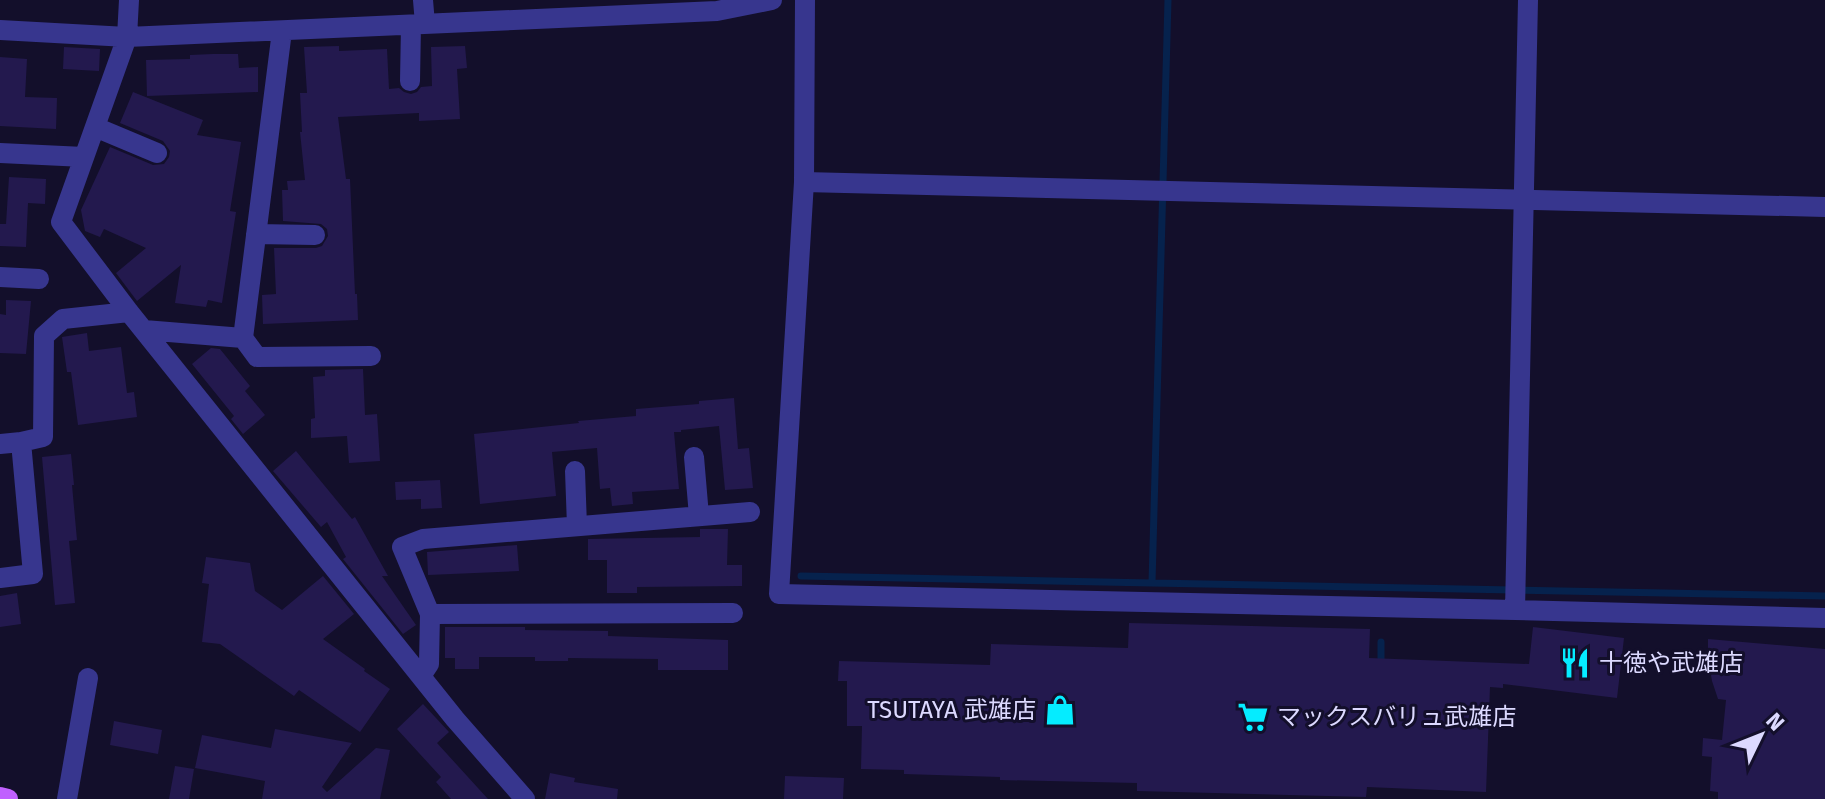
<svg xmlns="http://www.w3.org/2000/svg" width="1825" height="799" font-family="'Fira Sans','Noto Sans JP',sans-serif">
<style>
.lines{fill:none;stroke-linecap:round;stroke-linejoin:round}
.stream{stroke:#06224d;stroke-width:7}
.building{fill:#23194e}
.minor{stroke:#37368e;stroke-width:20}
.primary{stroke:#c060ff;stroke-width:20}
.labels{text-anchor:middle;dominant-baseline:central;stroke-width:6;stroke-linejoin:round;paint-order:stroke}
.poi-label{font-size:24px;fill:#dcd9ff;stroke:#130f2b;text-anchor:start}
</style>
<rect width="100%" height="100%" fill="#130f2b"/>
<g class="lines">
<path class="stream" d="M 1168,0 L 1152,583 L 1825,596
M 801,576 L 1152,583
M 1381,668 L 1381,642"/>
</g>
<path class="building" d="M 339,46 L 339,51 L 387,49 L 389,89 L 399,88 L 404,92 L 411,94 L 417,92 L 421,87 L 432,86 L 431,47 L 465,46 L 467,68 L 457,69 L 460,119 L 419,121 L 419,113 L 338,117 L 346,179 L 350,179 L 355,294 L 357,294 L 358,320 L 263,324 L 262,295 L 276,294 L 274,248 L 316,248 L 322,246 L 328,236 L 327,229 L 321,224 L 283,221 L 282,190 L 288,190 L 287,181 L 305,180 L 300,132 L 302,132 L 300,93 L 307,93 L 304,47 Z
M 64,47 L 100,49 L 99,71 L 63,69 Z
M 213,54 L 238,54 L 239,68 L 258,67 L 258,92 L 147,96 L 146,60 L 190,59 L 190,55 Z
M 0,57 L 27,59 L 25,97 L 57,98 L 56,129 L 0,126 Z
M 133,92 L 203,120 L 197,135 L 241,142 L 230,211 L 236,212 L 222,303 L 208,300 L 206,307 L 175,303 L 181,265 L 137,301 L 116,273 L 146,248 L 104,229 L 100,237 L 85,231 L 81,210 L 110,147 L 153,165 L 164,164 L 169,157 L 170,151 L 163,141 L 120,123 Z
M 9,177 L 46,179 L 45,204 L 28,203 L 26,247 L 0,246 L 0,224 L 6,224 Z
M 6,300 L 31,301 L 26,354 L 0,353 L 0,314 L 6,315 Z
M 87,333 L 89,351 L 121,347 L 127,393 L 134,392 L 137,417 L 78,425 L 71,372 L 67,372 L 62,337 Z
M 211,348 L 220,349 L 250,386 L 245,391 L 265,415 L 243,434 L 231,419 L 234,416 L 192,364 Z
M 363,369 L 365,415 L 377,414 L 380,461 L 349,463 L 347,436 L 311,438 L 311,419 L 315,418 L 313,377 L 325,376 L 325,370 Z
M 734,398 L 738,449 L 749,448 L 753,488 L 725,490 L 719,426 L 681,430 L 681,432 L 674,432 L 679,489 L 632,492 L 633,504 L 612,506 L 610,488 L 600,489 L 597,448 L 552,452 L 556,496 L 480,504 L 474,434 L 579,423 L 578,421 L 636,416 L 636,409 L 699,404 L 699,401 Z
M 296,451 L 352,519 L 355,517 L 388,576 L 382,576 L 416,625 L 403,634 L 343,559 L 346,557 L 327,522 L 321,527 L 273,471 Z
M 71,454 L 74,485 L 72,485 L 77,540 L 69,541 L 75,603 L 55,605 L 42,457 Z
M 440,480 L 442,508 L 421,509 L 421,499 L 396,500 L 395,482 Z
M 700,529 L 728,529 L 727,565 L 742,565 L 742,586 L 637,587 L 637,593 L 607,593 L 607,560 L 588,560 L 588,539 L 700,537 Z
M 517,545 L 519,571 L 428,575 L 427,552 Z
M 206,557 L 250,563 L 255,591 L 282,610 L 323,576 L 354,614 L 323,639 L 365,669 L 364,671 L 390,689 L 360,732 L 299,690 L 294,696 L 220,644 L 202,642 L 209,584 L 202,583 Z
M 17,593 L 21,624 L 0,627 L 0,596 Z
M 1129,623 L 1370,629 L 1369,658 L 1529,664 L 1533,627 L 1624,638 L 1617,698 L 1503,684 L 1503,688 L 1490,687 L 1486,792 L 1367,787 L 1366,797 L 1137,791 L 1137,783 L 1000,780 L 1000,777 L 904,774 L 904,770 L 861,769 L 862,726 L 847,726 L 847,681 L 838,681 L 839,661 L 990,665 L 991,644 L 1128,648 Z
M 445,627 L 525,627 L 525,630 L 608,631 L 608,636 L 728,640 L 728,670 L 658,670 L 658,659 L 568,658 L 568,661 L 535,661 L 535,657 L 479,657 L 479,669 L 455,669 L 455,658 L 445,658 Z
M 1708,639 L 1825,649 L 1825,799 L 1718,799 L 1718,792 L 1710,791 L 1712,757 L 1702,756 L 1703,738 L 1722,740 L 1726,700 L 1718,699 L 1712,681 L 1708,659 Z
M 423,704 L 449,732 L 437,743 L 488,799 L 451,799 L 436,782 L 441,777 L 397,729 Z
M 114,721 L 162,730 L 158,754 L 110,745 Z
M 275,729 L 352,743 L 322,787 L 327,792 L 376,748 L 390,750 L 380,799 L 262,799 L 265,781 L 195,768 L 202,735 L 271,748 Z
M 175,766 L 194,769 L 189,799 L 169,799 Z
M 550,773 L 575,778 L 574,782 L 618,789 L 617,799 L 545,799 Z
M 785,776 L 844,778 L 843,799 L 784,799 Z"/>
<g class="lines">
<path class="minor" d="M 129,0 L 127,37 L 717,11 L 772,0
M 423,0 L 425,24
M 805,0 L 804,182 L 779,594 L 1515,610 L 1825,618
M 0,30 L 127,37 L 61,222 L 129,312 L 455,719 L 525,799
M 410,81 L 411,25
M 95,127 L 157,153
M 0,153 L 84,157
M 804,182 L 1825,207
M 256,234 L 315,235
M 0,277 L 39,279
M 144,330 L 243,338 L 282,31
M 243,338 L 257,357 L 371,356
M 0,444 L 21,442 L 43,437 L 44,336 L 63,319 L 129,312
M 694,457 L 699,516
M 575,471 L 577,526
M 0,578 L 33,574 L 21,442
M 1515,610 L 1528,0
M 430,614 L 733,613
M 421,676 L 429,664 L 430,614 L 402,547 L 423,539 L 750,512
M 67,799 L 88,678"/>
<path class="primary" d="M 0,797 L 8,799"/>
</g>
<defs>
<g id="restaurant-bare" transform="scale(2.4)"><path d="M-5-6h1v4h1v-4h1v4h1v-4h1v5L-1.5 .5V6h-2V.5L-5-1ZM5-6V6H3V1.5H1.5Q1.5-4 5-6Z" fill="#05ecff" stroke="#130f2b" stroke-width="2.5" paint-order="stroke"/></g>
<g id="shop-bare" transform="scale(2.4)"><path d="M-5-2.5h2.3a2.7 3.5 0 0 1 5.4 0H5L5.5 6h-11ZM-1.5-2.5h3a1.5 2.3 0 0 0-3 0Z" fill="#05ecff" stroke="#130f2b" stroke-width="2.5" paint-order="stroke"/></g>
<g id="supermarket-bare" transform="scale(2.4)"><path d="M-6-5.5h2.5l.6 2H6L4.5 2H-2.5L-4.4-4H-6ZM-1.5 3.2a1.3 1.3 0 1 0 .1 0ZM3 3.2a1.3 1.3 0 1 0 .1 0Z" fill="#05ecff" stroke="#130f2b" stroke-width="2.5" paint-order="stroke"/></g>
</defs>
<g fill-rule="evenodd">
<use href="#restaurant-bare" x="1575" y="663"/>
<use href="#shop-bare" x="1060" y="710"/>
<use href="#supermarket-bare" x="1253" y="717"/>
</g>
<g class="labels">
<g class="poi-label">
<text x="1599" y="663">十徳や武雄店</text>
<text x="1036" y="710" text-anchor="end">TSUTAYA 武雄店</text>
<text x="1277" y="717">マックスバリュ武雄店</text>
</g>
</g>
<g transform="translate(1761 735) rotate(47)" stroke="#130f2b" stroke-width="6" paint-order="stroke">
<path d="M0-6L14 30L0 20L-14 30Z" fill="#dcd9ff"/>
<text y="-12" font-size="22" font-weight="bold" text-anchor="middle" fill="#dcd9ff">N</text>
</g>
</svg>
